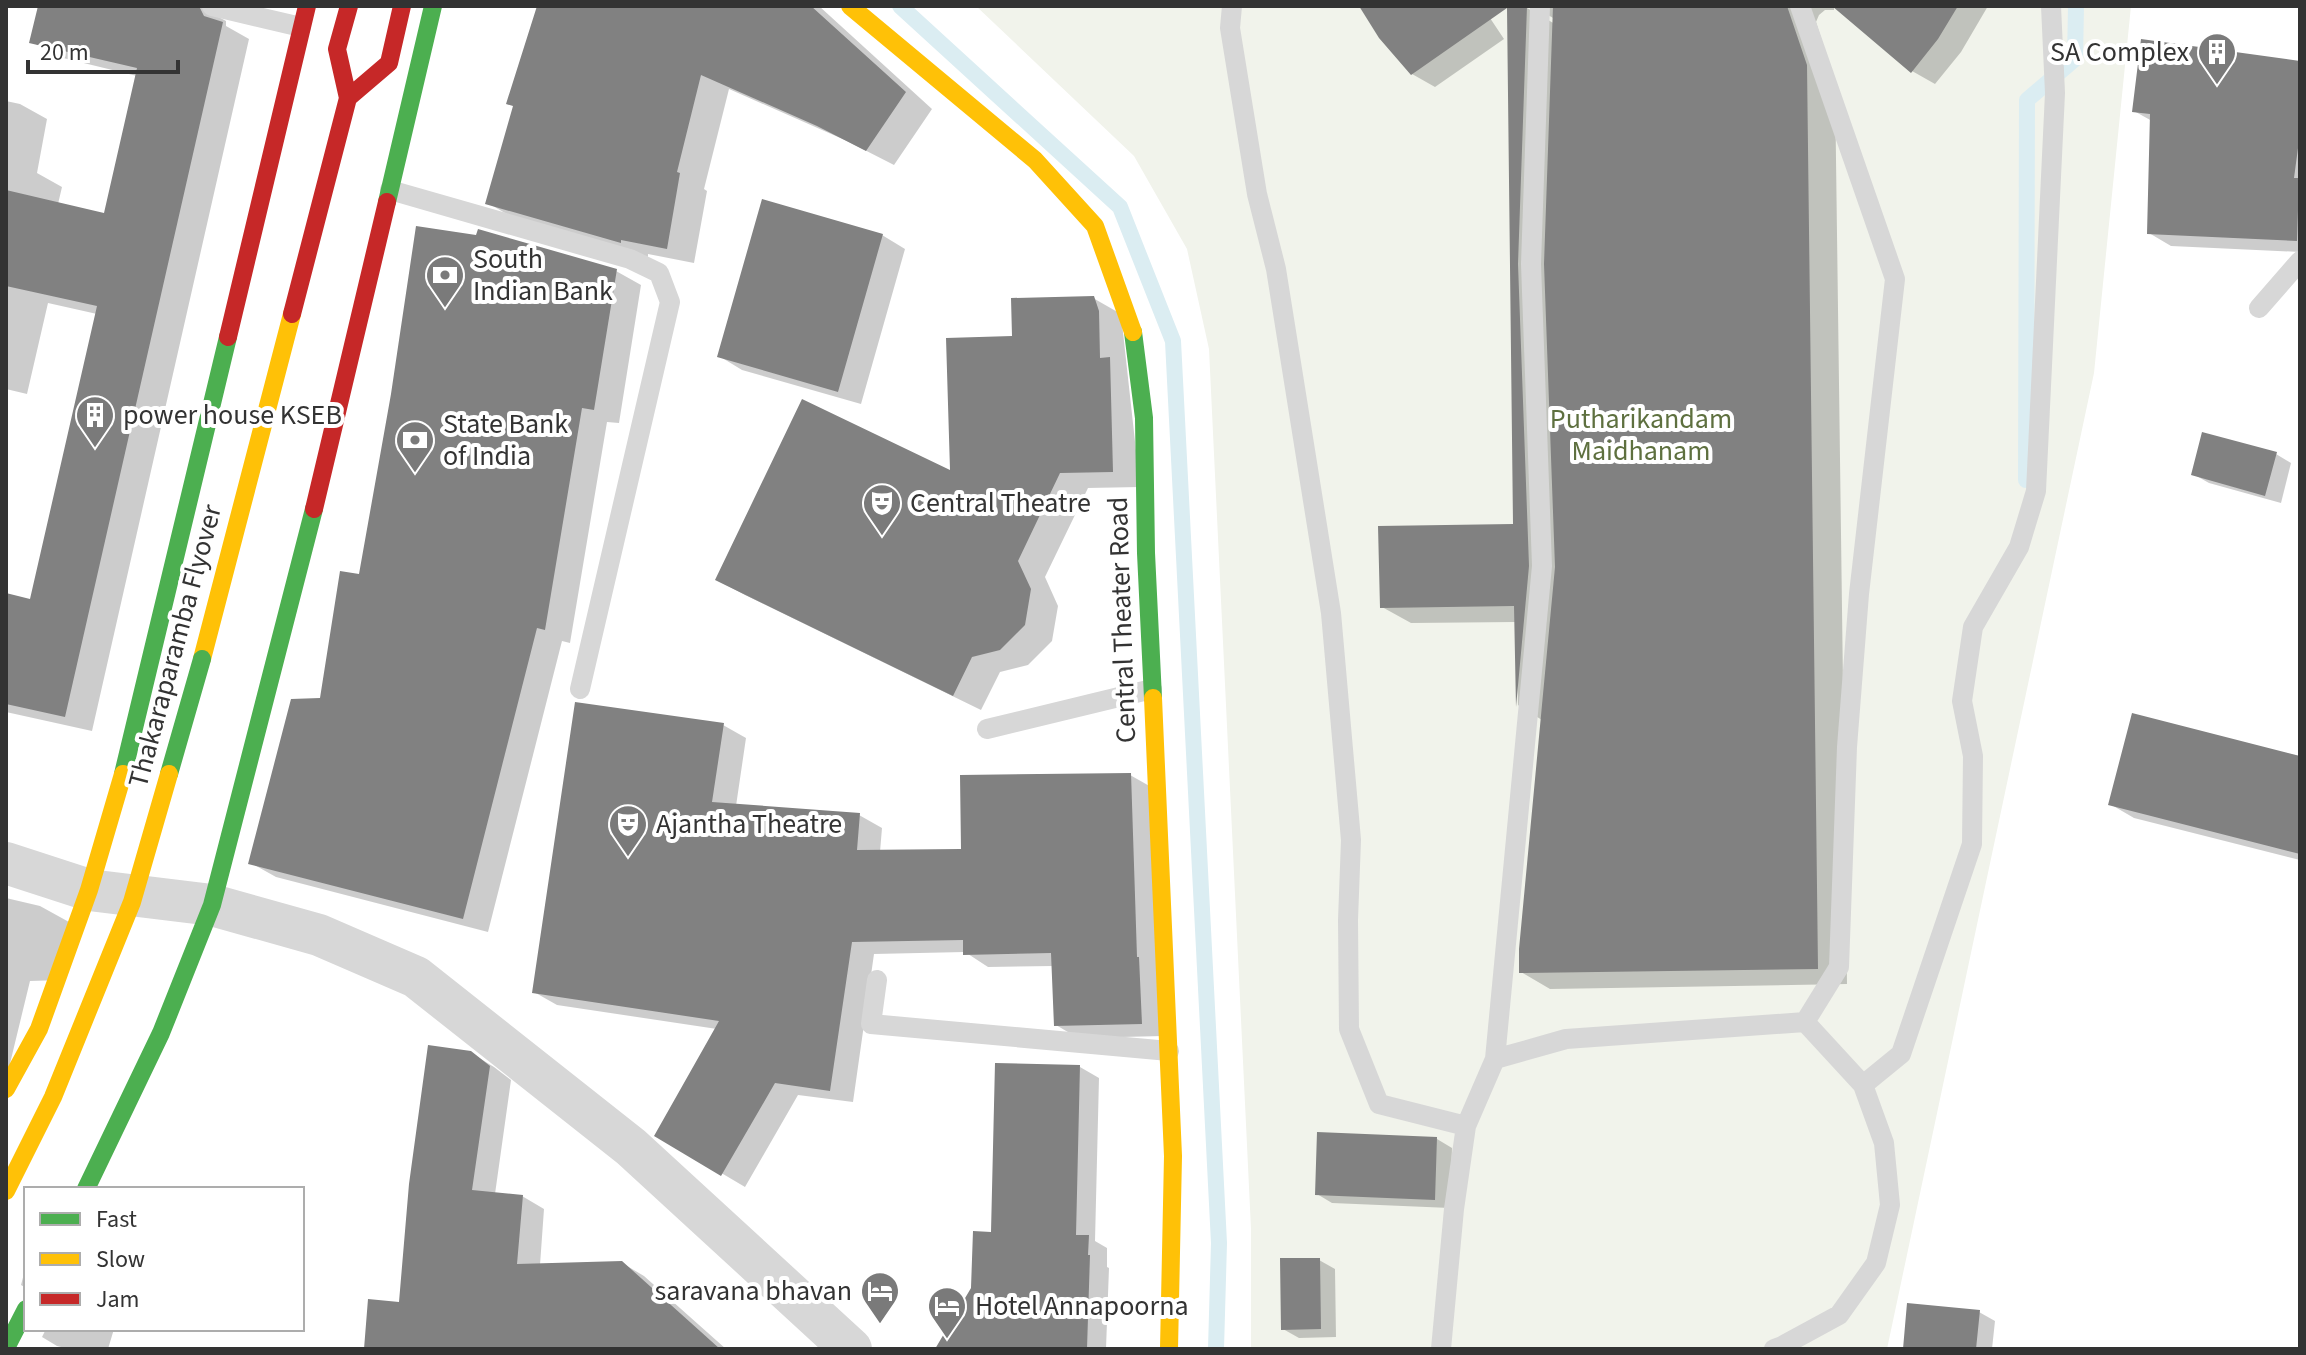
<svg xmlns="http://www.w3.org/2000/svg" width="2306" height="1355" font-family="'Source Sans 3',sans-serif">
<style>
.green{fill:#f1f3eb}
.shadow{fill:#0003}
.lines{fill:none;stroke-linecap:round;stroke-linejoin:round}
.stream{stroke:#dbedf2;stroke-width:16}
.building{fill:#818181}
.lane{stroke:#d7d7d7;stroke-width:20}
.street{stroke:#d7d7d7;stroke-width:42}
.fast{stroke:#4caf50;stroke-width:18}
.slow{stroke:#ffc107;stroke-width:18}
.jam{stroke:#c62828;stroke-width:18}
.fast-bridge{stroke:#4caf50;stroke-width:18}
.slow-bridge{stroke:#ffc107;stroke-width:18}
.labels{text-anchor:middle;dominant-baseline:central;stroke-width:8;stroke-linejoin:round;paint-order:stroke}
.poi-label{font-size:28px;fill:#333;stroke:#fff;text-anchor:start}
.park-label{font-size:28px;fill:#5e703f;stroke:#fff}
.street-label{font-size:28px;fill:#333;stroke:#fff}
</style>
<rect width="100%" height="100%" fill="#fff"/>
<path class="green" d="M 976,6 L 2131,6 L 2094,373 L 1887,1349 L 1251,1349 L 1251,1229 L 1209,349 L 1187,249 L 1134,156 Z"/>
<path class="shadow" d="M 40,6 L 199,6 L 226,21 L 226,26 L 249,39 L 92,731 L 6,712 L 6,595 L 32,601 L 97,314 L 48,303 L 27,394 L 6,389 L 6,101 L 20,104 L 47,119 L 37,173 L 62,187 L 58,204 L 105,215 L 137,76 L 59,57 L 32,42 Z
M 539,6 L 819,6 L 932,109 L 894,165 L 847,141 L 729,89 L 704,189 L 707,191 L 694,263 L 648,254 L 648,257 L 515,219 L 488,203 L 515,107 Z
M 1361,6 L 1482,6 L 1504,39 L 1435,87 L 1412,74 Z
M 1509,6 L 1529,6 L 1527,8 L 1555,24 L 1555,19 L 1532,6 L 1834,6 L 1834,10 L 1825,10 L 1819,15 L 1816,22 L 1835,83 L 1847,984 L 1550,989 L 1521,972 L 1542,720 L 1518,705 L 1516,622 L 1411,623 L 1382,607 L 1515,526 Z
M 1849,6 L 1988,6 L 1961,52 L 1935,84 L 1912,71 Z
M 2300,63 L 2300,252 L 2171,246 L 2149,233 L 2152,121 L 2134,111 Z
M 882,235 L 905,249 L 861,404 L 742,370 L 719,356 Z
M 616,271 L 641,285 L 619,423 L 607,422 L 570,643 L 562,641 L 488,932 L 276,877 L 251,863 L 322,700 L 361,577 Z
M 1093,298 L 1121,314 L 1140,487 L 1088,488 L 1045,577 L 1058,606 L 1052,641 L 1028,665 L 1000,672 L 981,710 L 745,595 L 717,580 L 952,473 L 1014,338 Z
M 2276,454 L 2291,463 L 2281,503 L 2209,483 L 2193,474 Z
M 723,725 L 746,738 L 736,806 L 859,815 L 882,828 L 880,852 L 963,851 L 1130,775 L 1153,788 L 1164,1036 L 1078,1038 L 1056,1025 L 1054,966 L 988,967 L 965,952 L 874,954 L 853,1102 L 798,1095 L 745,1187 L 657,1135 L 717,1029 L 557,1005 L 534,992 Z
M 2300,758 L 2300,860 L 2134,818 L 2110,804 Z
M 6,898 L 40,906 L 69,922 L 63,980 L 30,981 L 6,1080 Z
M 471,1053 L 494,1067 L 511,1080 L 495,1194 L 522,1196 L 544,1209 L 540,1265 L 622,1263 L 644,1276 L 726,1349 L 366,1349 L 400,1304 Z
M 1080,1067 L 1099,1078 L 1095,1241 L 1107,1248 L 1107,1267 L 1109,1268 L 1106,1349 L 937,1349 L 973,1288 L 993,1234 Z
M 1437,1139 L 1452,1148 L 1450,1208 L 1332,1203 L 1317,1194 Z
M 1319,1260 L 1335,1269 L 1336,1337 L 1299,1338 L 1283,1329 Z
M 26,1266 L 26,1288 L 21,1285 Z
M 1979,1312 L 1995,1321 L 1992,1349 L 1905,1349 Z
M 46,1329 L 114,1329 L 108,1349 L 69,1349 L 57,1346 L 42,1337 Z"/>
<g class="lines">
<path class="stream" d="M 900,6 L 1120,207 L 1173,341 L 1219,1243 L 1216,1349
M 2026,480 L 2027,100 L 2075,59 L 2076,6"/>
</g>
<path class="building" d="M 38,6 L 199,6 L 204,16 L 223,22 L 65,717 L 6,704 L 6,593 L 30,599 L 97,306 L 6,286 L 6,190 L 104,213 L 137,68 L 29,43 Z
M 537,6 L 811,6 L 906,92 L 866,151 L 817,126 L 701,75 L 677,172 L 680,173 L 667,249 L 621,240 L 621,243 L 485,204 L 513,106 L 506,104 Z
M 1359,6 L 1527,6 L 1518,264 L 1529,566 L 1516,707 L 1514,606 L 1380,608 L 1378,526 L 1513,524 L 1507,8 L 1411,75 L 1379,38 Z
M 1553,6 L 1787,6 L 1807,65 L 1818,969 L 1519,973 L 1519,949 L 1555,567 L 1544,264 Z
M 1832,6 L 1958,6 L 1938,39 L 1911,73 Z
M 2141,39 L 2300,61 L 2300,133 L 2294,178 L 2299,178 L 2297,241 L 2147,234 L 2150,114 L 2132,112 Z
M 762,199 L 883,234 L 838,392 L 717,357 Z
M 416,226 L 476,235 L 478,229 L 617,269 L 594,410 L 582,408 L 545,630 L 537,628 L 463,919 L 248,864 L 291,699 L 320,698 L 340,571 L 359,574 L 391,394 Z
M 1094,296 L 1099,311 L 1100,358 L 1110,357 L 1113,472 L 1060,473 L 1018,561 L 1031,589 L 1025,625 L 1000,650 L 972,657 L 953,696 L 715,580 L 802,399 L 950,470 L 946,338 L 1012,336 L 1011,298 Z
M 2202,432 L 2277,452 L 2265,496 L 2191,475 Z
M 575,702 L 724,723 L 712,802 L 860,813 L 857,850 L 961,849 L 960,775 L 1131,773 L 1137,957 L 1139,957 L 1142,1024 L 1054,1026 L 1051,953 L 963,955 L 963,940 L 852,942 L 830,1091 L 775,1083 L 721,1176 L 654,1136 L 719,1021 L 532,993 Z
M 2132,713 L 2300,756 L 2300,854 L 2108,805 Z
M 428,1045 L 471,1051 L 490,1066 L 472,1190 L 523,1195 L 517,1264 L 622,1261 L 720,1349 L 364,1349 L 368,1299 L 399,1302 L 409,1184 Z
M 995,1063 L 1080,1065 L 1076,1235 L 1089,1235 L 1088,1255 L 1090,1255 L 1087,1349 L 935,1349 L 971,1288 L 973,1231 L 991,1232 Z
M 1317,1132 L 1437,1137 L 1435,1200 L 1315,1195 Z
M 1280,1258 L 1320,1258 L 1321,1329 L 1281,1330 Z
M 1907,1303 L 1980,1310 L 1976,1349 L 1903,1349 Z"/>
<g class="lines">
<path class="lane" d="M 212,6 L 301,27
M 1232,6 L 1230,28 L 1257,194 L 1276,269 L 1331,613 L 1351,840 L 1348,920 L 1349,1029 L 1379,1104 L 1466,1126
M 390,190 L 630,259 L 659,273 L 670,302 L 580,689
M 2259,308 L 2300,261
M 987,729 L 1152,689
M 877,980 L 871,1024 L 1169,1051
M 1495,1059 L 1566,1039 L 1805,1022 L 1839,967 L 1847,747 L 1859,594 L 1895,279 L 1800,6
M 1863,1085 L 1901,1054 L 1972,844 L 1973,756 L 1962,701 L 1973,627 L 2019,547 L 2036,491 L 2055,93 L 2051,6
M 1441,1349 L 1454,1209 L 1466,1126 L 1495,1059 L 1542,566 L 1531,264 L 1540,6
M 1774,1349 L 1782,1346 L 1839,1315 L 1876,1263 L 1890,1205 L 1884,1143 L 1863,1085 L 1805,1022"/>
<path class="street" d="M 6,863 L 89,890 L 212,905 L 319,935 L 416,977 L 631,1147 L 851,1349"/>
<path class="fast" d="M 387,202 L 433,6
M 1133,332 L 1144,418 L 1146,553 L 1153,698
M 123,774 L 228,337
M 86,1189 L 161,1033 L 212,905 L 314,509
M 6,1348 L 26,1309"/>
<path class="slow" d="M 850,6 L 1035,160 L 1095,226 L 1133,332
M 202,659 L 292,314
M 1153,698 L 1173,1156 L 1169,1349
M 6,1089 L 39,1029 L 89,890 L 123,774"/>
<path class="jam" d="M 348,98 L 389,63 L 402,6
M 292,314 L 348,98 L 337,49 L 349,6
M 228,337 L 307,6
M 314,509 L 387,202"/>
<path class="fast-bridge" d="M 169,774 L 202,659"/>
<path class="slow-bridge" d="M 6,1191 L 53,1097 L 132,902 L 169,774"/>
</g>
<defs>
<g id="building-pin" transform="scale(2)"><path d="M0 17L-7.5 6A9.5 9.5 0 1 1 7.5 6Z" fill="#7a7a7a" stroke="#fff"/><path d="M-4-6H4V6H1V3H-1V6H-4ZM-2.5-4.3h1.7v1.8h-1.7ZM.8-4.3h1.7v1.8H.8ZM-2.5-1h1.7V.8h-1.7ZM.8-1h1.7V.8H.8Z" fill="#fff"/></g>
<g id="bank-pin" transform="scale(2)"><path d="M0 17L-7.5 6A9.5 9.5 0 1 1 7.5 6Z" fill="#7a7a7a" stroke="#fff"/><path d="M-6-4H6V4H-6ZM0-2.3a2.3 2.3 0 1 0 0 4.6a2.3 2.3 0 1 0 0-4.6Z" fill="#fff"/></g>
<g id="theatre-pin" transform="scale(2)"><path d="M0 17L-7.5 6A9.5 9.5 0 1 1 7.5 6Z" fill="#7a7a7a" stroke="#fff"/><path d="M-5-5.5Q0-4 5-5.5V0Q5 5 0 6Q-5 5-5 0ZM-3.3-2.5H-1v1.5H-3.3ZM1-2.5H3.3v1.5H1ZM-2.8 1Q0 5.5 2.8 1Z" fill="#fff"/></g>
<g id="hotel-pin" transform="scale(2)"><path d="M0 17L-7.5 6A9.5 9.5 0 1 1 7.5 6Z" fill="#7a7a7a" stroke="#fff"/><path d="M-6-4.5h1.5V1H6V5H4.5V3h-9V5H-6ZM-4 0a1.8 1.8 0 1 1 3.6 0ZM.5 0V-2.5h3Q6-2.5 6 0Z" fill="#fff"/></g>
</defs>
<g fill-rule="evenodd">
<use href="#building-pin" x="2217" y="52"/>
<use href="#bank-pin" x="445" y="275"/>
<use href="#building-pin" x="95" y="415"/>
<use href="#bank-pin" x="415" y="440"/>
<use href="#theatre-pin" x="882" y="503"/>
<use href="#theatre-pin" x="628" y="824"/>
<use href="#hotel-pin" x="880" y="1291"/>
<use href="#hotel-pin" x="947" y="1306"/>
</g>
<g class="labels">
<g class="poi-label">
<text x="2189" y="52" text-anchor="end">SA Complex</text>
<text x="473" y="259">South<tspan x="473" dy="32">Indian Bank</tspan></text>
<text x="123" y="415">power house KSEB</text>
<text x="443" y="424">State Bank<tspan x="443" dy="32">of India</tspan></text>
<text x="910" y="503">Central Theatre</text>
<text x="656" y="824">Ajantha Theatre</text>
<text x="852" y="1291" text-anchor="end">saravana bhavan</text>
<text x="975" y="1306">Hotel Annapoorna</text>
</g>
<g class="park-label">
<text x="1641" y="419">Putharikandam<tspan x="1641" dy="32">Maidhanam</tspan></text>
</g>
<g class="street-label">
<text transform="translate(1122 620) rotate(-92)">Central Theater Road</text>
<text transform="translate(175 646) rotate(-75)">Thakaraparamba Flyover</text>
</g>
</g>
<rect width="2306" height="1355" fill="none" stroke="#333333" stroke-width="16"/>
<rect x="24" y="1187" width="280" height="144" fill="#ffffff" stroke="#adadad" stroke-width="2"/>
<rect x="40" y="1213" width="40" height="12" fill="#4caf50" stroke="#adadad" stroke-width="2"/>
<text x="96" y="1227" font-size="24" fill="#333333">Fast</text>
<rect x="40" y="1253" width="40" height="12" fill="#ffc107" stroke="#adadad" stroke-width="2"/>
<text x="96" y="1267" font-size="24" fill="#333333">Slow</text>
<rect x="40" y="1293" width="40" height="12" fill="#c62828" stroke="#adadad" stroke-width="2"/>
<text x="96" y="1307" font-size="24" fill="#333333">Jam</text>
<path d="M28 60v12h150v-12" fill="none" stroke="#333333" stroke-width="4"/>
<text x="40" y="60" font-size="24" fill="#333333" stroke="#ffffff" stroke-width="6" paint-order="stroke">20 m</text>
</svg>
